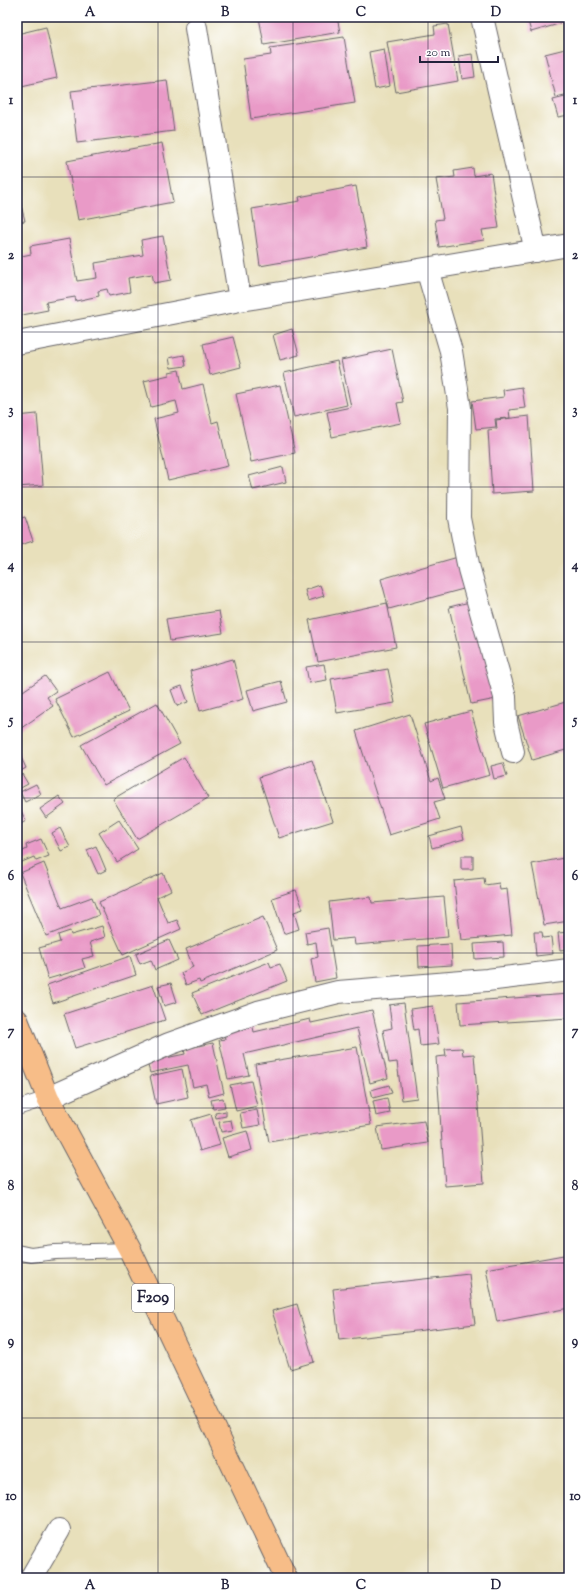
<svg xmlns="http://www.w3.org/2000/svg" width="586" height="1595" font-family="'Sorts Mill Goudy',serif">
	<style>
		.building { fill: #e99ac7 }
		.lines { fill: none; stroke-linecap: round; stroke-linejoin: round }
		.service-casing { stroke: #676468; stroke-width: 16 }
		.minor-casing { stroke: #676468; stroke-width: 24 }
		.primary-casing { stroke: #676468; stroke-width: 24 }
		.service { stroke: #fff; stroke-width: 14 }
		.minor { stroke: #fff; stroke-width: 22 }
		.primary { stroke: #f7bd88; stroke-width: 22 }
		.grid { fill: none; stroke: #22223b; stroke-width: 1; stroke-opacity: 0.55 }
		.labels { text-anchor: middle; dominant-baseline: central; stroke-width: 3.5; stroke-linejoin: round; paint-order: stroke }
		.shield { fill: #fff; stroke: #646476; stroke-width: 1 }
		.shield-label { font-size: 16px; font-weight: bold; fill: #22223b }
		.neatline { fill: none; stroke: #22223b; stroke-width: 1.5 }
		.grid-label { font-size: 13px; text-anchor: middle; font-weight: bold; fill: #22223b }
	</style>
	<rect width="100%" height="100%" fill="#fff"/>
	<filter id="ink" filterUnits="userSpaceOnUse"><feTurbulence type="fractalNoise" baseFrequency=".025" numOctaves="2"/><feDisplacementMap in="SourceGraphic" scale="8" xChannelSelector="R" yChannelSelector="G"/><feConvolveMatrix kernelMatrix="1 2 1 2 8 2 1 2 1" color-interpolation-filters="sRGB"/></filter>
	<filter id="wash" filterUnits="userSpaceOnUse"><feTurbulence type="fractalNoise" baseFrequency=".012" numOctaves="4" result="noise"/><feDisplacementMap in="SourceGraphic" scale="16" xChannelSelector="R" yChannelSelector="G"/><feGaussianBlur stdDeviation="0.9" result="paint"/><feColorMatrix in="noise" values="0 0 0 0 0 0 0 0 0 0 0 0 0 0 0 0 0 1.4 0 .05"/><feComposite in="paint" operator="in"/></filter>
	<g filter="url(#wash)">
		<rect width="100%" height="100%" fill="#e8e0bb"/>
		<g id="blocks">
			<path class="building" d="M259,17H337L340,32L264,45Z
				M527,17H569V21L531,32Z
				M448,24L458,81L396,92L387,42L435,34L434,26Z
				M46,27L57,78L17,87V34Z
				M344,37L355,103L251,119L243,59L271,55L270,48Z
				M569,48V94L556,97L545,54Z
				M384,49L390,86L375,89L369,52Z
				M472,54L475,77L462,79L459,56Z
				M167,80L174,131L77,143L71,91Z
				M569,96V115L558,117L553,100Z
				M162,143L173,202L78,220L67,161Z
				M473,168L474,176L491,173L499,228L482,230L484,240L439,247L435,220L443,219L436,179L455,177L454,171Z
				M356,186L367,247L260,266L252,209L300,201L299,197Z
				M17,189L25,221L17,222Z
				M163,236L171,280L154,283L152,274L128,278L130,292L109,296L107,289L98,291L99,296L76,301L75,297L46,302L48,310L17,316V257L31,254L30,246L69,239L77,281L97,278L95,263L143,255L141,240Z
				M292,329L299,355L280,360L273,335Z
				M233,337L241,367L210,375L203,344Z
				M392,349L403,402L397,403L401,423L332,437L327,412L351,407L341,360Z
				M184,355L186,366L171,368L169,358Z
				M337,361L347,405L294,417L284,373Z
				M179,370L183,389L203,384L212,423L218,421L228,466L168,480L154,419L179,413L176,401L151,407L144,381L169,375V372Z
				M280,385L295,453L251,462L236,394Z
				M522,387L525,408L509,410L510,418L495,419L496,427L476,429L472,401L504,397L503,390Z
				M37,414L43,485L17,487V416Z
				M529,416L534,491L492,494L488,430L497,429L496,420Z
				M283,467L286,482L253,490L249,476Z
				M25,517L33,541L17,546V519Z
				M458,557L467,588L389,609L381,579Z
				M320,585L324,596L308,601L305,590Z
				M474,601L496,699L471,704L449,607Z
				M387,603L396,647L318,662L309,620Z
				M219,611L223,633L170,641L166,619Z
				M233,659L243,699L200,711L190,671Z
				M324,664L327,680L309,683L306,667Z
				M388,669L395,703L337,713L331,679Z
				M110,672L129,711L74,737L55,699Z
				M45,676L56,691L47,697L53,706L17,731V695Z
				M281,681L287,702L253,711L247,690Z
				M182,686L188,702L177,706L171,690Z
				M569,701V749L532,760L518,716Z
				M157,703L180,744L104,785L81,745Z
				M471,711L490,775L443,788L424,724Z
				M410,714L431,781L438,778L445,799L434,802L440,819L389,835L356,731Z
				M19,753L26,768L17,773V754Z
				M184,757L208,798L137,839L113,799Z
				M312,760L333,821L279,838L259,777Z
				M503,763L507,776L494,779L491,766Z
				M22,774L28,784L17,790V777Z
				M36,784L41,794L25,802L20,792Z
				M59,796L65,804L46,818L40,809Z
				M17,803L26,821L17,826Z
				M119,820L138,849L117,862L99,833Z
				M461,827L464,839L432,848L429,836Z
				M60,828L70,847L61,851L52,833Z
				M41,839L49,856L36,861L34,857L17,864V854L27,849L26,845Z
				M96,846L106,870L98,874L87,850Z
				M461,856H473V869H461Z
				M569,857V921L544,925L532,864Z
				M44,863L62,908L92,897L99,915L46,936L20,873Z
				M163,873L171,890L157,897L168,923L177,920L181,929L123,955L99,902Z
				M484,878L485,885L499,883L500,890L507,889L512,935L461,940L454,881Z
				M296,890L303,909L294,912L299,929L284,934L272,898Z
				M371,897L372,903L444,897L448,937L355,945L354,938L333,940L329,902Z
				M263,917L277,950L200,983L199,980L186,985L181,973L193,967L186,949Z
				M102,926L105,937L90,942L94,956L82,959L85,968L48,979L39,948L60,942L58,935L70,931L71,935Z
				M328,928L336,978L315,982L311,959L318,957L316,942L307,944L305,932Z
				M534,932H542L543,938L551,937L553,954L536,956Z
				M569,932V949L560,950L558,933Z
				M169,940L178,960L155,970L151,960L140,964L136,954Z
				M503,942L504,957L475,959L474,944Z
				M451,944L452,965L419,967L418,946Z
				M130,956L136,975L53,1003L47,985Z
				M269,962L271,967L280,964L287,981L202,1015L192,993Z
				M171,983L177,1002L164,1006L158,986Z
				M153,985L165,1020L75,1048L64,1014Z
				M569,994V1018L460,1025L458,1002Z
				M404,1003L417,1098L402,1100L397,1062L389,1063L383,1030L392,1028L389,1005Z
				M433,1006L439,1044L420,1046L418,1029L414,1030L411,1009Z
				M372,1010L388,1078L370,1083L357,1028L244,1054L249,1075L228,1079L219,1040L225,1039L224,1034L252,1022L254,1032L310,1019L311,1023Z
				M213,1043L224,1093L209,1097L206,1084L193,1087L188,1065L150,1073L147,1062L185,1054L184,1049Z
				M357,1047L371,1125L269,1142L255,1064Z
				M462,1048L463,1055L474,1054L484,1183L445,1186L436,1057L446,1056L445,1049Z
				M182,1069L188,1097L156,1104L150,1076Z
				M251,1081L257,1106L236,1111L230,1085Z
				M389,1085L392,1093L373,1098L371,1090Z
				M223,1098L225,1107L213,1109L211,1100Z
				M387,1098L390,1113L376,1116L373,1101Z
				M257,1110L260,1125L243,1128L240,1113Z
				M226,1111V1116L216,1118L215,1113Z
				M211,1114L220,1145L200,1151L191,1120Z
				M231,1120L233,1130L221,1132L219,1122Z
				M424,1121L428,1143L381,1150L377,1127Z
				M247,1131L252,1150L228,1157L222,1138Z
				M569,1254V1308L497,1322L486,1269Z
				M469,1274L475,1324L339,1340L333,1289Z
				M297,1304L314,1362L290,1369L272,1311Z"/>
		</g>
	</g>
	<g filter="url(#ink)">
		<use href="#blocks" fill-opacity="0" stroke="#676468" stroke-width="1"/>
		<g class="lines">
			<defs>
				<path id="service" d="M17,1108L48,1098
					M17,1252L31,1255L55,1252L130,1250"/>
				<path id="minor" d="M482,17L536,251
					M196,28L240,300
					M427,269L451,351L460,408L459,518L469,569L505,697L506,722L513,752
					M17,343L240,300L569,245
					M48,1098L169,1044L258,1012L338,992L487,980L569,970
					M31,1578L59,1530"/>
				<path id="primary" d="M17,1020L48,1098L130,1250L286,1578"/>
			</defs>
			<use href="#service" class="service-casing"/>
			<use href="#minor" class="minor-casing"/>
			<use href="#primary" class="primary-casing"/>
			<use href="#service" class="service"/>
			<use href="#minor" class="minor"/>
			<use href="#primary" class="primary"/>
		</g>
	</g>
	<path class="grid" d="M158,17V1578M293,17V1578M428,17V1578M17,177H569M17,332H569M17,487H569M17,642H569M17,798H569M17,953H569M17,1108H569M17,1263H569M17,1418H569"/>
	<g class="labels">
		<rect class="shield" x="132" y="1284" width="42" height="28" rx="3"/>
		<g class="shield-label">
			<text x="153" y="1298">F209</text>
		</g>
	</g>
	<rect width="586" height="1595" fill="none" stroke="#fff" stroke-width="44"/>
	<path d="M420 56v6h78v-6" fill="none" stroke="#22223b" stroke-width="2"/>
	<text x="426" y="56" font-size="12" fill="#22223b" stroke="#ffffff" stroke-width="3" paint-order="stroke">20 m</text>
	<rect x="22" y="22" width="542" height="1551" class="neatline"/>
	<g class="grid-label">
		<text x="90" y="16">A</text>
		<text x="225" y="16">B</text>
		<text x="361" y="16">C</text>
		<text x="496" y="16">D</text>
		<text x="11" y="104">1</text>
		<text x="575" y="104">1</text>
		<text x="11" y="259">2</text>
		<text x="575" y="259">2</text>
		<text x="11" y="414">3</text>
		<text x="575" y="414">3</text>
		<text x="11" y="569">4</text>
		<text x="575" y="569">4</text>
		<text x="11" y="724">5</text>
		<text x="575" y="724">5</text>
		<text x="11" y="880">6</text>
		<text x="575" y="880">6</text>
		<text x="11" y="1035">7</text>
		<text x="575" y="1035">7</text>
		<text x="11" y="1190">8</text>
		<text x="575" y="1190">8</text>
		<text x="11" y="1345">9</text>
		<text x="575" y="1345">9</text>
		<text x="11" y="1500">10</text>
		<text x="575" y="1500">10</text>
		<text x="90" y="1589">A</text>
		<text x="225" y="1589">B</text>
		<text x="361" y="1589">C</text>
		<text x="496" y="1589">D</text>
	</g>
</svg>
